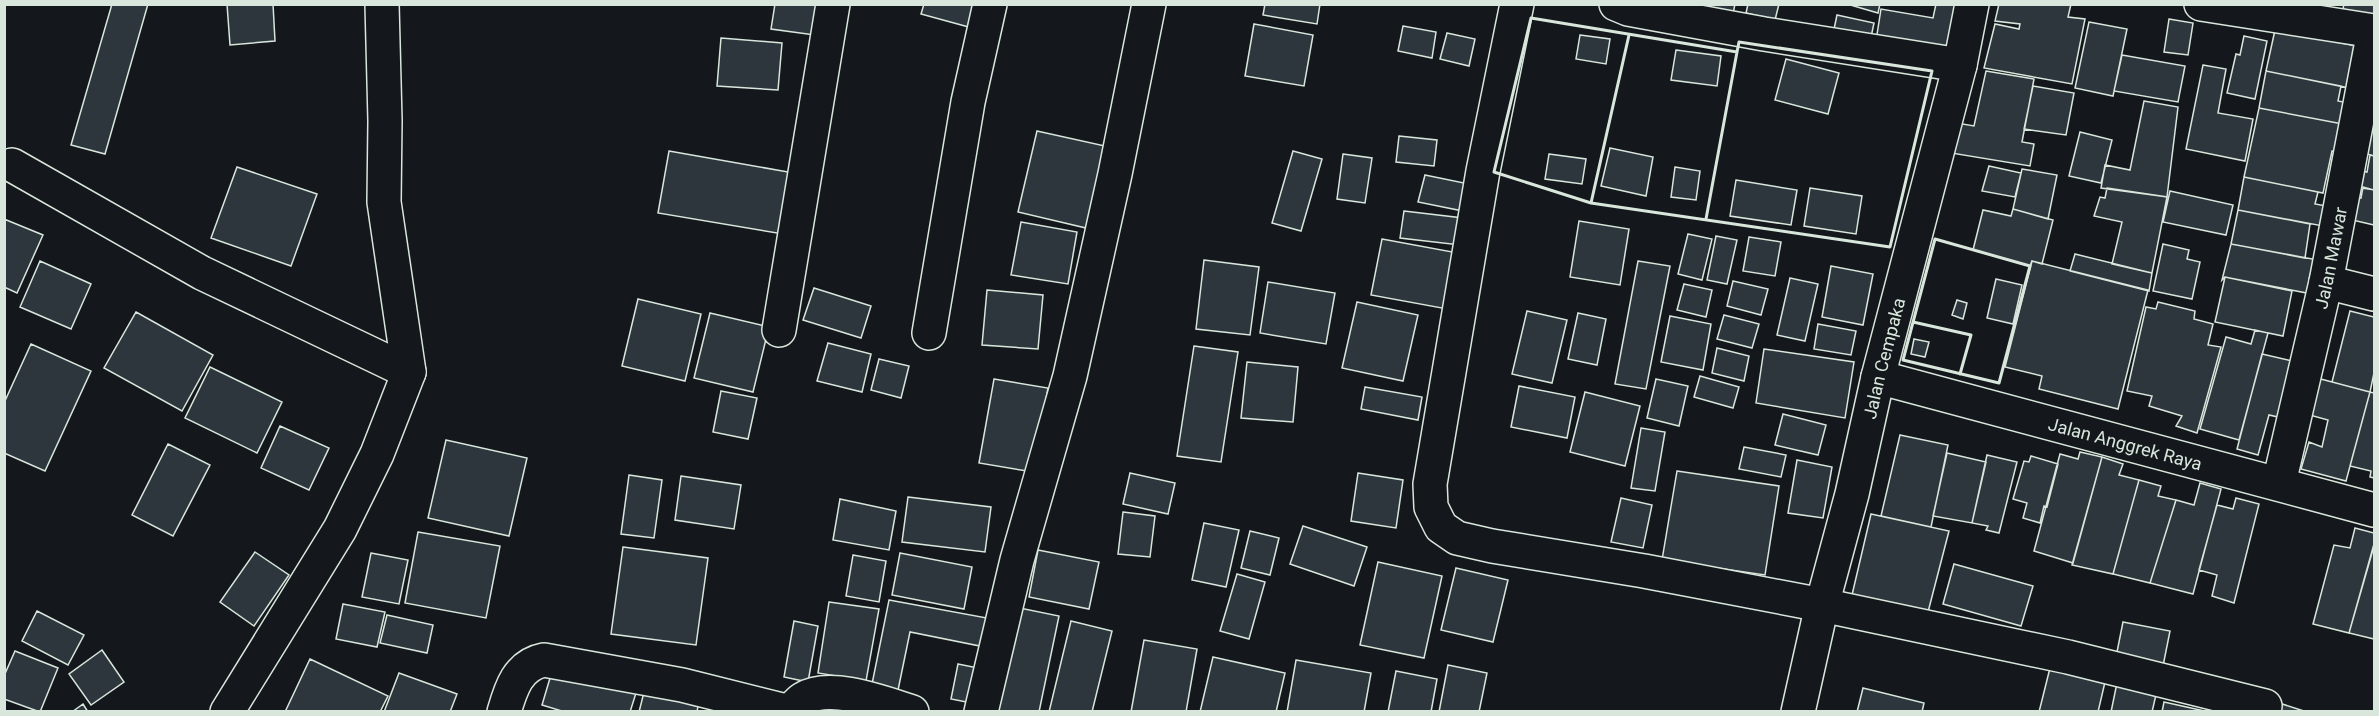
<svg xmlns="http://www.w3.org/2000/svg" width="2379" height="716" font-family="Roboto,sans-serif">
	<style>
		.building { fill: #2c363c; stroke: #d8e6dc; stroke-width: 1.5 }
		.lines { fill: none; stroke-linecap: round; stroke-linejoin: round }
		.minor-casing { stroke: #d8e6dc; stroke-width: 36 }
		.tertiary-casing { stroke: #d8e6dc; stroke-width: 36 }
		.minor { stroke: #14181c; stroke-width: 33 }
		.tertiary { stroke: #14181c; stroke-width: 33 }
		.wall { stroke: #d8e6dc; stroke-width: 3 }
		.labels { text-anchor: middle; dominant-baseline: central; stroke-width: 4.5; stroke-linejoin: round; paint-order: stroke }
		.street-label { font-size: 18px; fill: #d8e6dc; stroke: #14181c }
	</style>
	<rect width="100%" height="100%" fill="#14181c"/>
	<path class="building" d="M112,4H148L105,154L71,145Z
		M227,4H273L275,41L230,45Z
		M775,4H827L822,36L771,29Z
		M924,4H983L976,29L921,14Z
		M1265,4H1320L1317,24L1263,15Z
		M1687,4H1735L1733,14Z
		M1748,4H1779L1775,20L1746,13Z
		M1847,4H1880L1878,13Z
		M1936,4H1967L1958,55L1876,41L1881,9L1933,18Z
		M1999,4H2071L2068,17L2085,19L2072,84L1984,68L1995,24L2019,29L2020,24L1995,21Z
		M2344,4H2374V16L2343,9Z
		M1837,15L1874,23L1870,42L1833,34Z
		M2169,19L2193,23L2188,55L2164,52Z
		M2089,22L2127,29L2113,96L2075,88Z
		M1254,24L1313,35L1304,86L1245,76Z
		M1403,26L1436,32L1432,58L1398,51Z
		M2275,30L2362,47L2354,89L2266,71Z
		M1447,33L1475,39L1469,66L1440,59Z
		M1580,35L1610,39L1606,64L1576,59Z
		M2244,36L2267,41L2255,99L2227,93L2236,54L2240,55Z
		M721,38L782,43L778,90L717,86Z
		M1676,50L1721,56L1717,86L1671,80Z
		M2122,55L2185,66L2178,102L2114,91Z
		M1786,59L1839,73L1828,114L1775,100Z
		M2203,65L2226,69L2218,113L2253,119L2245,161L2186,149Z
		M1986,71L2034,79L2022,142L2034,144L2030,166L1951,153L1957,123L1974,126Z
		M2266,71L2341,86L2338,101L2353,104L2348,125L2259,108Z
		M2033,86L2074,93L2066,135L2024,129Z
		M2144,101L2178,107L2167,197L2101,188L2105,165L2130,170Z
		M2259,108L2348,125L2342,152L2332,151L2323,193L2244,177Z
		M2368,116L2374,117V156L2361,152Z
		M1037,131L1105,146L1086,228L1018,212Z
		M2080,132L2112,140L2101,183L2069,176Z
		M1399,136L1437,140L1434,166L1396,162Z
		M1610,148L1653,157L1646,196L1601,186Z
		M669,151L794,173L783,234L658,213Z
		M1293,151L1322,159L1301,231L1272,223Z
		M1343,154L1372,158L1365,203L1337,199Z
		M1549,154L1586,159L1582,184L1545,179Z
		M2370,155L2374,156V190L2354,187L2358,170L2367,172Z
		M1989,166L2021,173L2015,197L1982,191Z
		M237,167L317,194L291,266L211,238Z
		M1675,167L1700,171L1696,200L1671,197Z
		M2022,169L2057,175L2048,219L2013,209Z
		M1425,175L1469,184L1463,211L1418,202Z
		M2244,177L2318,192L2315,204L2332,207L2328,227L2238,210Z
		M1736,180L1797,190L1791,225L1730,216Z
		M2363,187L2374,190V225L2348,219L2353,196L2361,198Z
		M1810,188L1862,196L1856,234L1804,226Z
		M2107,188L2167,197L2152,273L2112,264L2122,222L2094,216L2100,197L2105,198Z
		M2170,191L2233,205L2226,235L2163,222Z
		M2013,209L2053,220L2042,264L2032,261L2030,266L1973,250L1983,210L2011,216Z
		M2238,210L2310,224L2305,258L2231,244Z
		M1404,211L1463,218L1460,245L1400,238Z
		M4,219L43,235L17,293L4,287Z
		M1579,221L1629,229L1620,285L1570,277Z
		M1021,222L1077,232L1068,284L1011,275Z
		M1688,234L1712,239L1702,280L1678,274Z
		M1716,236L1737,240L1727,284L1707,280Z
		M1749,237L1781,242L1775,276L1743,271Z
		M1382,239L1458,253L1447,309L1371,295Z
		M2163,244L2189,250L2187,259L2200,262L2192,299L2153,291Z
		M2231,244L2318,260L2312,294L2225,277L2222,280Z
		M2075,254L2152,273L2149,291L2070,271Z
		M1204,260L1259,267L1250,335L1196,329Z
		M40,261L91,284L71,329L20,307Z
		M1638,261L1670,266L1646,389L1615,384Z
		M2032,261L2148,290L2118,409L2039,389L2042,376L2005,367Z
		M1831,266L1873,274L1863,325L1822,317Z
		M2225,277L2292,291L2283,336L2215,322Z
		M1790,278L1818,284L1805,341L1777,335Z
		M1996,279L2022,285L2013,324L1987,318Z
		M1733,281L1768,289L1761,315L1727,306Z
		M1268,282L1335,293L1326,344L1260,333Z
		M1684,284L1712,290L1706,317L1677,310Z
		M814,288L871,306L861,338L803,320Z
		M987,290L1043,295L1038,349L982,345Z
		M638,299L701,314L685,381L622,366Z
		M1957,300L1967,303L1963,319L1952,315Z
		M1357,302L1418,315L1403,381L1342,368Z
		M2158,302L2195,311L2194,319L2213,324L2208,345L2221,347L2197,433L2176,426L2182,416L2149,406L2152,396L2127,391L2146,307L2156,309Z
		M1527,311L1567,320L1552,383L1512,374Z
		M2350,311L2374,317V373L2370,392L2332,382Z
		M136,312L213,355L182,411L104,368Z
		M710,313L769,327L753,392L694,378Z
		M1578,313L1606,319L1597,365L1568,359Z
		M1724,315L1759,324L1752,348L1717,339Z
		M1670,316L1711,324L1703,370L1661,362Z
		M1818,324L1856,331L1851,355L1814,349Z
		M2255,330L2268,333L2239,440L2200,429L2226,337L2251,344Z
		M1914,339L1929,342L1925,357L1911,354Z
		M828,343L871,354L862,392L817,381Z
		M31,344L91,371L45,471L4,453V403Z
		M1194,346L1238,352L1221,462L1177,456Z
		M1717,348L1749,356L1744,381L1712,373Z
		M1764,349L1854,362L1845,418L1756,403Z
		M2262,354L2292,361L2278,417L2269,415L2258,455L2237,449Z
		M879,359L909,366L901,398L871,390Z
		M1247,362L1298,367L1293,422L1241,418Z
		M210,367L282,402L257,453L185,418Z
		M1700,376L1739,387L1733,408L1694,397Z
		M2317,378L2370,392L2346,481L2301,469L2309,442L2322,447L2328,420L2306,414Z
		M994,379L1048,388L1033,472L979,463Z
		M1656,379L1688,386L1679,426L1647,418Z
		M1519,386L1575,397L1567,438L1511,427Z
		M1365,387L1422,397L1418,420L1361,409Z
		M721,391L757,398L748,439L713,432Z
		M1585,392L1640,406L1625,466L1570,452Z
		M2370,392L2374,393V478L2370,477L2371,471L2350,466Z
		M1783,414L1826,425L1818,455L1775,445Z
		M280,426L329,448L309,490L261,468Z
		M1641,428L1665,432L1655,491L1631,488Z
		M1900,435L1948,445L1931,527L1881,516Z
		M446,440L527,458L509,536L428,518Z
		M168,444L210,465L173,536L132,515Z
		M1744,447L1786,455L1781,477L1739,469Z
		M2080,452L2102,457L2073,563L2034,551L2060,454L2078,459Z
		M1947,453L1986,462L1972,523L1933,516Z
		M1987,455L2017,462L1999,533L1986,530L1988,526L1972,523Z
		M2031,456L2058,464L2047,507L2044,506L2040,523L2023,518L2027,503L2013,499L2024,461L2029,462Z
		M2102,457L2123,464L2119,475L2139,480L2113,574L2072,565Z
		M1797,460L1832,467L1823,518L1788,513Z
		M1677,471L1779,486L1765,575L1662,560Z
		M1130,473L1175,483L1168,514L1123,504Z
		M1358,473L1403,480L1396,528L1351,521Z
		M629,475L662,480L654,538L621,534Z
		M681,476L741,485L734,529L675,520Z
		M2139,480L2161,486L2158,496L2176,500L2150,583L2113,574Z
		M2200,483L2221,489L2193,594L2150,583L2176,500L2194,505Z
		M908,497L991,507L985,552L902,542Z
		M1621,498L1652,505L1643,548L1611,542Z
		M2236,498L2259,504L2234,603L2212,596L2217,575L2199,570L2217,505L2233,509Z
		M840,499L896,511L889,550L833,540Z
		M1123,512L1155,516L1150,557L1118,554Z
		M1871,514L1949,531L1928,612L1852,595Z
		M1204,523L1239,530L1226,587L1192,580Z
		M1303,526L1367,547L1354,586L1290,564Z
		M2355,528L2374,533V544L2349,633L2313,624L2334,545L2350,548Z
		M1250,531L1279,538L1270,575L1241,568Z
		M418,532L500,546L486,618L405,603Z
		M2374,546V639L2349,633Z
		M623,547L708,558L696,645L611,634Z
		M1038,550L1099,562L1089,609L1029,597Z
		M255,552L289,575L254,626L220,602Z
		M371,553L408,560L399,604L362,597Z
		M900,553L972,567L964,609L892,595Z
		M853,555L886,561L879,602L846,596Z
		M1378,562L1442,576L1424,658L1360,645Z
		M1954,564L2033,586L2021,626L1943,604Z
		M1456,568L1508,580L1493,642L1441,630Z
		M1237,574L1265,582L1249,639L1220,631Z
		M889,600L987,618L980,646L910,632L897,695L871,689Z
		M829,602L879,609L866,681L818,673Z
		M343,604L385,612L377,647L336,639Z
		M1015,607L1059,616L1039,712H993Z
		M37,611L84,635L68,665L22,641Z
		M387,615L433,625L427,653L380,643Z
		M794,621L818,626L808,682L784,677Z
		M1071,621L1112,631L1092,712H1049Z
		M2123,622L2170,631L2163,666L2116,657Z
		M1144,640L1197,649L1186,712H1131Z
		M102,650L124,682L91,705L69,674Z
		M15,651L58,668L40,712L4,699V676Z
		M1213,657L1285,673L1276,712H1200Z
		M310,659L388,696L380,712H285Z
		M1296,660L1371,673L1364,712H1287Z
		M958,664L988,670L982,705L951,699Z
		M1448,665L1487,673L1479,712H1439Z
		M553,668L636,693L630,712H565L542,705Z
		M2050,668L2105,682L2098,712H2039Z
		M1396,671L1437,679L1431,712H1388Z
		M399,673L457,694L450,712H384Z
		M2118,678L2158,686L2152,712H2111Z
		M1863,688L1924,703L1922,712H1857Z
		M644,692L698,706L697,712H639Z
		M2273,701L2307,712H2269Z
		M2164,702L2209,712H2162Z
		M83,704L88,712H72Z"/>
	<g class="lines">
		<defs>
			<g id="minor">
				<path d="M1517,4L1483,171L1430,484L1431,507L1441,527L1457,538L1492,546L1644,571L1822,605L2068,657L2265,706"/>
				<path d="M1616,4L1628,9L1764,34L1960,65"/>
				<path d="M2201,4L2374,31"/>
				<path d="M12,165L202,273L409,372"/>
				<path d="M2326,282L2374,294"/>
				<path d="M779,330L833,4"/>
				<path d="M929,333L968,102L990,4"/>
				<path id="s1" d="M1878,377L2374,510"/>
				<path id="s2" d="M2279,483L2326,282L2374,31"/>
				<path d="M227,712L340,529L377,454L409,372L384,202L385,121L382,4"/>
				<path d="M504,712C511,688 518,665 544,660L682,685L790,712C794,708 798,702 803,699C830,682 884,703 912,712"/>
				<path d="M981,712L1017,560L1070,376L1115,174L1149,4"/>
			</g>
			<g id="tertiary">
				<path id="s3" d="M1798,712L1822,605L1852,494L1878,377L1960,65L1972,4"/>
			</g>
		</defs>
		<use href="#minor" class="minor-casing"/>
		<use href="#tertiary" class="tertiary-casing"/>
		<use href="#minor" class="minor"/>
		<use href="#tertiary" class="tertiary"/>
		<path class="wall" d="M1531,18L1737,52L1739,42L1932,71L1890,247L1591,203L1494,172Z
			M1591,203L1629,35
			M1706,219L1737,52
			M1935,239L2030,266L1999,383L1903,360Z
			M1913,322L1971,335L1960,374"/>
	</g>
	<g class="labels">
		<g class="street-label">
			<text stroke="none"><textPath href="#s2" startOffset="231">Jalan Mawar</textPath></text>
			<text stroke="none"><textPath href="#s3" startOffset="364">Jalan Cempaka</textPath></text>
			<text stroke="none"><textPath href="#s1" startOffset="256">Jalan Anggrek Raya</textPath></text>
		</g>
	</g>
	<rect width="2379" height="716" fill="none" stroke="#d8e6dc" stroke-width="12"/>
</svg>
